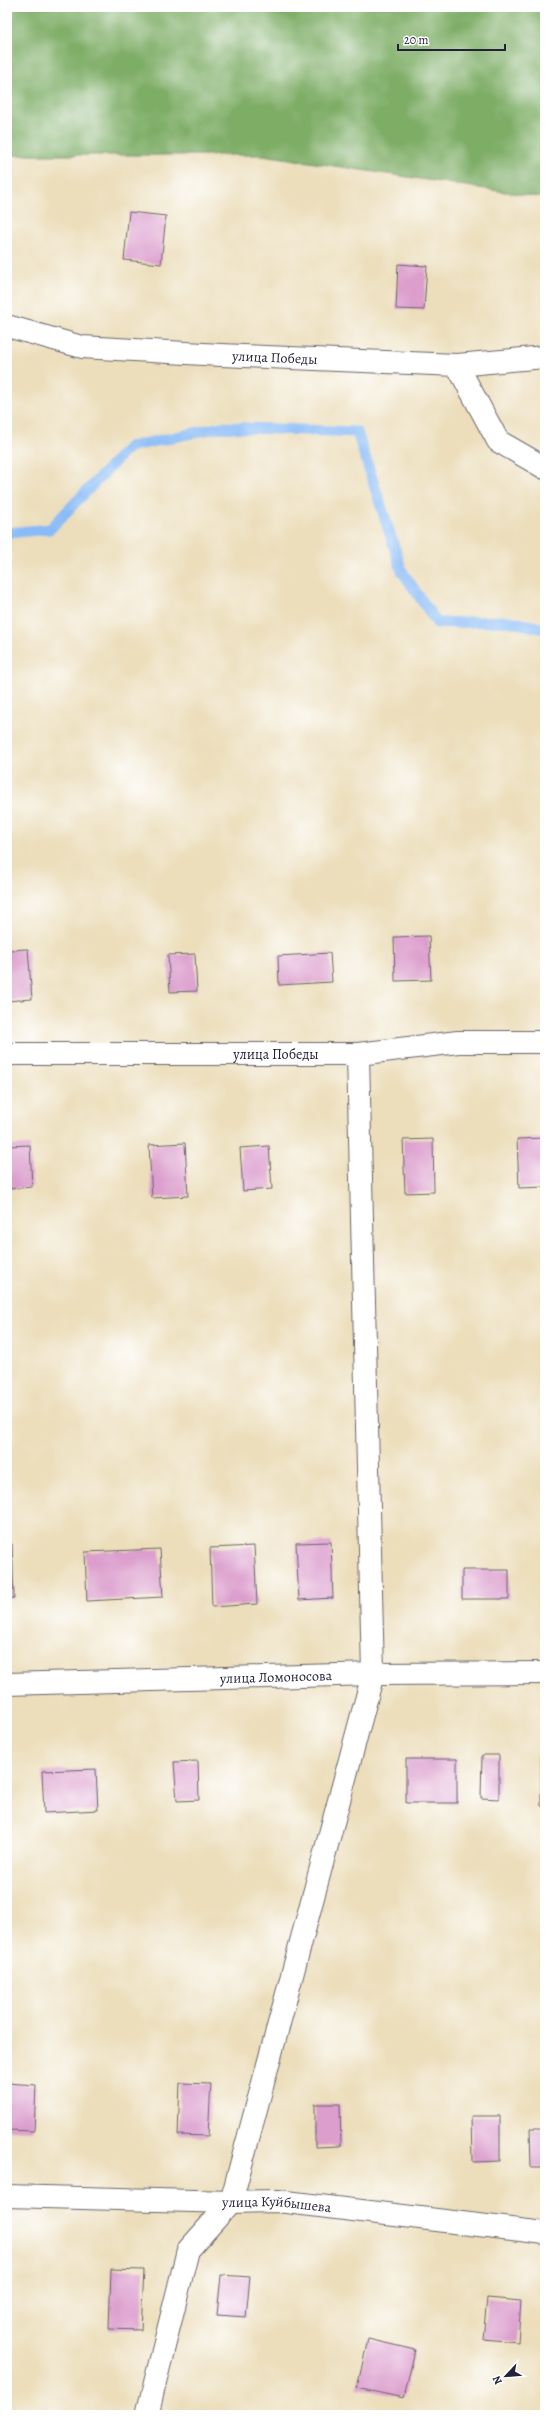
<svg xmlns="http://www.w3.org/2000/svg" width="552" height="2422" font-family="Alegreya,serif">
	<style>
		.forest { fill: #7ead66; stroke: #506850 }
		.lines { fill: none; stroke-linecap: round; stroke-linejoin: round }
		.stream { stroke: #89bbf6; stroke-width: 11 }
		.building { fill: #dc9ecd }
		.minor-casing { stroke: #696468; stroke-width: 24 }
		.minor { stroke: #fff; stroke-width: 22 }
		.labels { text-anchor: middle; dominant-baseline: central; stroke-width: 3; stroke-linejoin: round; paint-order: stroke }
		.street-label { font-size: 14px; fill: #22223b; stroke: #fff }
	</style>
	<rect width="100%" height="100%" fill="#fff"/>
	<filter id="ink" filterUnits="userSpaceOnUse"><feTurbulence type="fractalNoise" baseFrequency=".025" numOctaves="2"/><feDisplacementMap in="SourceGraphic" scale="8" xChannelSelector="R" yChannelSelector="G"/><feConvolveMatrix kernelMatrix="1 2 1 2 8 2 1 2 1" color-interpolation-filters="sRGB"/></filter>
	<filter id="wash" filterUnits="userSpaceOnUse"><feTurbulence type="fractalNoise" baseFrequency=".012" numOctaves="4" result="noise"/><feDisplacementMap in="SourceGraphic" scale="16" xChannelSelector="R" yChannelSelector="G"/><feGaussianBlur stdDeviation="0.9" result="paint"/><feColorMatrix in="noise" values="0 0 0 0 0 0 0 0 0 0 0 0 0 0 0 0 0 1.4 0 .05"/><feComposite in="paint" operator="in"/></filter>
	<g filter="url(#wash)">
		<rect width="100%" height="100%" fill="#ecdebb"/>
		<path class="forest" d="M7,7H545V198L263,155H7Z"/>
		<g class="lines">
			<path class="stream" d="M7,533L50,529L129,447L221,427L357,432L402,571L437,623L508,621L545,629"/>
		</g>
		<g id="blocks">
			<path class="building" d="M129,212L166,216L161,264L124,260Z
				M398,264L427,266L424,310L396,309Z
				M429,936L431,980L395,981L394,937Z
				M28,949L32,999L7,1001V950Z
				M330,953L332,982L279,985L278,956Z
				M195,954L197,991L170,992L168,955Z
				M545,1138V1187L519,1188L517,1139Z
				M433,1139L434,1192L405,1193L403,1140Z
				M185,1143L188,1196L152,1198L149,1145Z
				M30,1145L32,1187L7,1189V1146Z
				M269,1146L272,1189L243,1191L240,1148Z
				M331,1542L333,1598L299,1600L296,1543Z
				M7,1544H12L14,1598L7,1599Z
				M254,1546L257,1604L212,1607L210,1548Z
				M160,1549L163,1597L87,1601L85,1552Z
				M462,1570H509V1599H462Z
				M482,1755H499V1799L481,1798Z
				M541,1755H545V1806H541Z
				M406,1759H457V1803H406Z
				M198,1761L199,1800L177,1801L174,1762Z
				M96,1769L98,1810L44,1813L42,1771Z
				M7,2083L36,2085L34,2131L7,2130Z
				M180,2083L211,2084L208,2136L178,2135Z
				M315,2104H340L341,2146L315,2147Z
				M471,2116H500V2161L472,2162Z
				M530,2129H545V2168H531Z
				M111,2269L144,2270L141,2330L109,2329Z
				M221,2275L250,2277L246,2317L217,2315Z
				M487,2298L521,2301L518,2342L483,2339Z
				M368,2339L415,2350L404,2398L357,2388Z"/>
		</g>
	</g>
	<g filter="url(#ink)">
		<use href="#blocks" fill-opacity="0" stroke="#696468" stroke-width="1"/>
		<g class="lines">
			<defs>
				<g id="minor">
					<path id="s1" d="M7,326L82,347L221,355L457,365L545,357"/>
					<path d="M457,365L498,441L545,468"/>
					<path id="s2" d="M7,1054H358L458,1042H545"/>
					<path id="s3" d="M7,1684L373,1674L545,1673"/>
					<path id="s4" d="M7,2196L231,2202L278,2201L545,2233"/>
					<path d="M147,2415L188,2250L231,2202L373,1674L358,1054"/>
				</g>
			</defs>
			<use href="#minor" class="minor-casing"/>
			<use href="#minor" class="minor"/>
		</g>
	</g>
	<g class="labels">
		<g class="street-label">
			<text stroke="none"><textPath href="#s1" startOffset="271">улица Победы</textPath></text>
			<text stroke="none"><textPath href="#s2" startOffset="269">улица Победы</textPath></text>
			<text stroke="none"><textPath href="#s3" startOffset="269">улица Ломоносова</textPath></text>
			<text stroke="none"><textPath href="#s4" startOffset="270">улица Куйбышева</textPath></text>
		</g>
	</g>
	<rect width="552" height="2422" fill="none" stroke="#fff" stroke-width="24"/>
	<g transform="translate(506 2376) rotate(244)" stroke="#ffffff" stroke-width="3" paint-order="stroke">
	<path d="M0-3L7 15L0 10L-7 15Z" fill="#22223b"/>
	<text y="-6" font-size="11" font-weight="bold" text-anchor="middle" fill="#22223b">N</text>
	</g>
	<path d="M398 44v6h107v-6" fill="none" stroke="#22223b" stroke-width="2"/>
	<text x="404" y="44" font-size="12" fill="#22223b" stroke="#ffffff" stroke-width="3" paint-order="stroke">20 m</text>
</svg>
